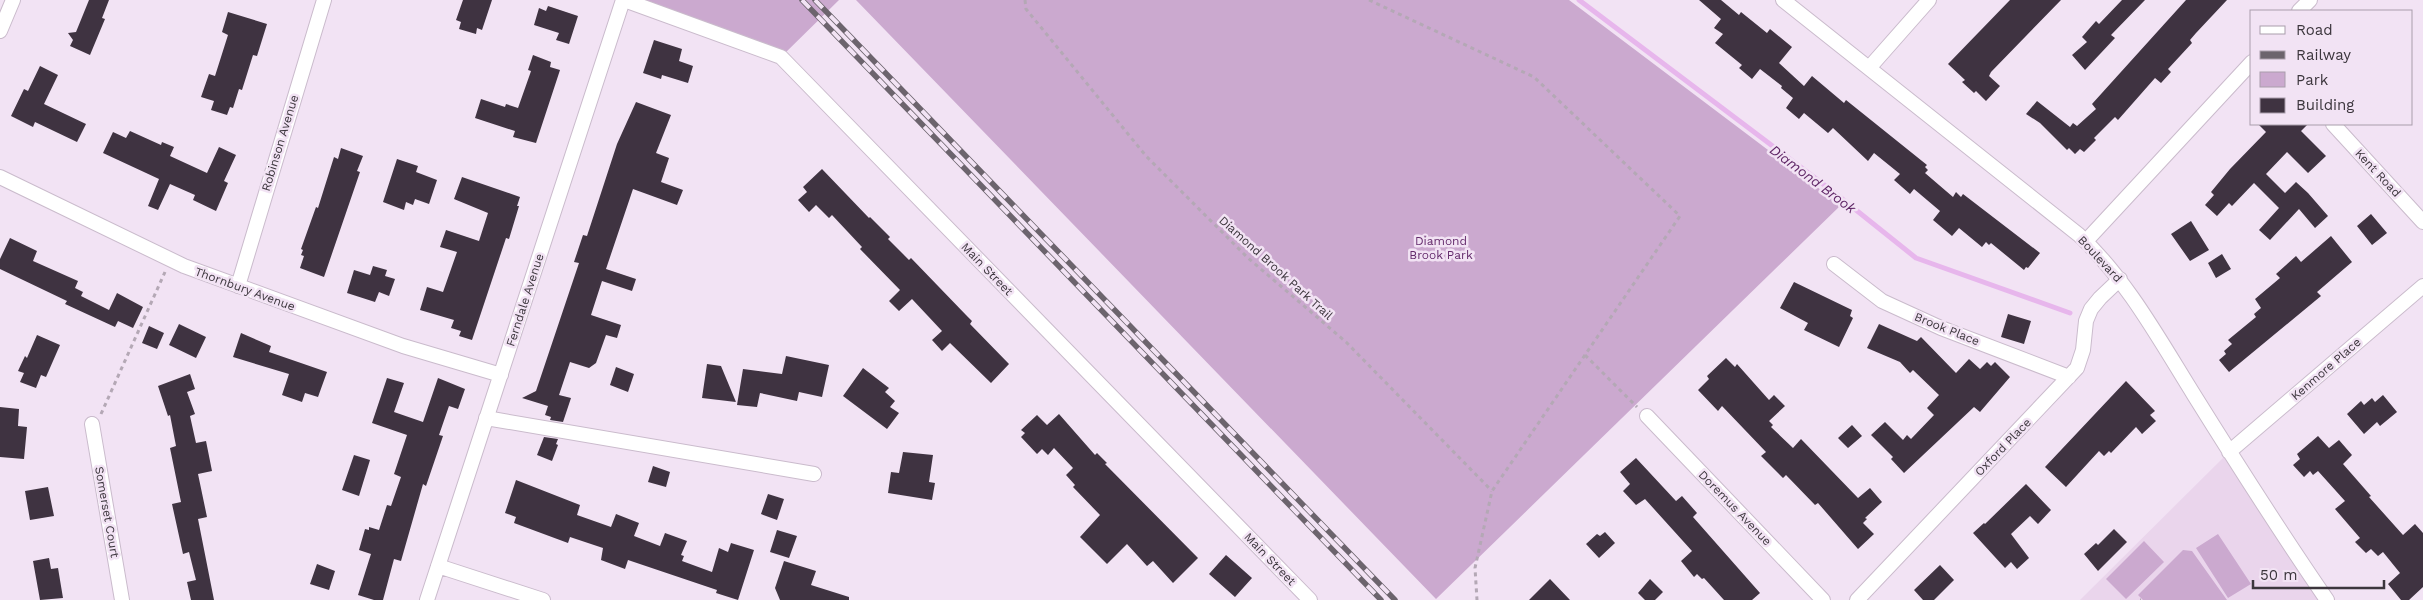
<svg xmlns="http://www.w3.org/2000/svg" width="2423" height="600" font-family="'Work Sans',sans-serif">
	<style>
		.built { fill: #ead5ec }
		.green { fill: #cba9cf }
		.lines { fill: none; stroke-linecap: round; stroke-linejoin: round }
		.stream { stroke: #e7b6ec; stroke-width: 5 }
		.building { fill: #3f3341 }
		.street-casing { stroke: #cabbcc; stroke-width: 16 }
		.path { stroke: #b4a8b5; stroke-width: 3; stroke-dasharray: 4 4; stroke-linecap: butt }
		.street { stroke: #fff; stroke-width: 14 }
		.rail-casing { stroke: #6c646d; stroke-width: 5.5 }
		.rail { stroke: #f2e3f4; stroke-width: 4; stroke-dasharray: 11; stroke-linecap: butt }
		.labels { text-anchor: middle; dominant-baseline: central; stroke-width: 5; stroke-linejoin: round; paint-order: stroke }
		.street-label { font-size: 12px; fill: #3c363d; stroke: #f2e3f4 }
		.park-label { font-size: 12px; fill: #642b6c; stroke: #f2e3f4 }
		.water-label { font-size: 14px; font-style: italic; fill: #602767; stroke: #f2e3f4 }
	</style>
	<rect width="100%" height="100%" fill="#f2e3f4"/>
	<path class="built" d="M2229,452L2325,600H2080Z"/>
	<path class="green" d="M624,0H839L781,57Z
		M856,0H1569L1841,205L1436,599Z
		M2218,534L2251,584L2228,598L2196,548Z
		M2144,541L2164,562L2126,599L2106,579Z
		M2183,550L2192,551L2227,600H2143L2138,595Z"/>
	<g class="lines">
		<path class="stream" d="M1579,0L1831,190L1916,258L2070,313"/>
	</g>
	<path class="building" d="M89,0H109L102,18L105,19L90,55L70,46L73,40L68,33L76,32Z
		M463,0H492L482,30L477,28L476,34L459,29L461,22L456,20Z
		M1699,0H1721L1739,15L1741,12L1767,33L1770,29L1792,47L1779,63L1804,86L1812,76L1844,103L1846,100L1927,165L1925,167L1928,170L1925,173L1953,197L1956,192L1961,197L1963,194L2040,253L2028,268L2026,267L2024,270L1991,243L1989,245L1986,242L1982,247L1959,228L1952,236L1933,220L1940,211L1914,189L1910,194L1894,180L1900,174L1874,153L1868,161L1833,128L1828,133L1804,113L1799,119L1786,108L1793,98L1781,88L1782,86L1760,69L1752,79L1739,68L1742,65L1715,43L1723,34L1714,28L1721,19Z
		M2010,0H2061L1991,72L1989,76L2000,86L1986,101L1976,91L1974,93L1962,82L1965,80L1948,64Z
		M2122,0H2145L2111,35L2115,38L2085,70L2072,55L2087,42L2082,37L2096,21L2099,24Z
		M2186,0H2227L2196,33L2190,40L2192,43L2168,69L2171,72L2161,83L2155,78L2118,120L2115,117L2094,138L2096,140L2084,152L2080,149L2075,154L2069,148L2067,150L2040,123L2026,114L2037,101L2070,127L2073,123L2077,126L2096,109L2092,104Z
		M548,6L578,16L569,44L556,40L559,33L534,25L539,8L546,11Z
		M228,12L267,24L257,56L253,55L242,90L239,89L233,108L230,107L227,115L211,110L214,101L201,97L209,74L215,76L228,35L222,32Z
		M654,40L682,49L679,61L693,66L688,83L662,75L661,79L643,73Z
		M533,55L551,62L550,67L560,70L536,143L513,137L515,131L475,118L481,99L505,107L506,104L518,108L530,74L531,71L528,70Z
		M40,66L58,75L44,104L86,124L77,142L35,122L33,127L11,116L24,89L28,91Z
		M636,102L671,115L656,153L669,158L661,182L683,190L677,205L633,189L606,269L636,279L632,291L602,281L591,315L621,325L617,338L606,335L596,363L589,368L570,362L559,395L571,398L563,422L550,420L551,417L545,415L548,406L522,398L536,391L579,263L574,262L583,235L587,236L617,144Z
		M2258,124H2308L2301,131L2326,156L2308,173L2287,152L2266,174L2285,193L2296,182L2308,193L2328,216L2315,228L2299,209L2270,240L2259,230L2279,208L2254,183L2232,206L2229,203L2217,216L2205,205L2214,195L2211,192L2230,169L2266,132Z
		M130,131L161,145L162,142L174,147L170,156L207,173L219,147L236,155L224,181L228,183L216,211L193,200L195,195L170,184L158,210L148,206L159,179L103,153L113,132L126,138Z
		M341,148L363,156L357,171L360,172L324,277L300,268L304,256L301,255L303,250L301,249L316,207L318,208L334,157L338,159Z
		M397,159L418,166L416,172L437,180L429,204L415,199L413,205L406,202L404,210L383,202Z
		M822,169L869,218L870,217L890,237L888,239L909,260L911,258L966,315L972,321L970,324L1009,364L991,383L950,343L942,351L932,340L942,331L912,299L899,311L889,301L900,290L860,249L862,247L832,215L829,218L816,205L809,212L798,200L807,192L803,187Z
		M462,177L520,197L517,206H519L509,239L506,238L472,340L459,336L461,331L451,328L454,320L420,310L427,287L443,292L457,252L440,247L446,230L479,241L488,213L454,199Z
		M2371,214L2387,233L2372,245L2357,226Z
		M2191,221L2209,250L2190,261L2171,234Z
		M2331,236L2352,262L2317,292L2321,296L2229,372L2219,360L2226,354L2224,351L2232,344L2228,340L2256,317L2254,314L2261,308L2255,299L2280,278L2276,274L2296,256L2301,262Z
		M10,238L37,251L33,261L78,281L75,288L83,292L81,296L109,310L117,293L143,307L133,328L118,321L115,327L65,304L67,301L0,269V259Z
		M2222,254L2231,269L2216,278L2208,263Z
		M373,266L387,270L385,276L395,279L389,296L379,292L375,302L347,293L354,270L370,275Z
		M1794,282L1852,310L1850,316L1853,318L1839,347L1804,330L1808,323L1780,308Z
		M2008,314L2031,321L2024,344L2001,337Z
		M179,324L206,337L196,358L169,345Z
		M1879,324L1917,341L1921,337L1956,373L1969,359L1980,369L1987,362L1991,366L1995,362L2010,377L1980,412L1974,407L1904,473L1891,459L1893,457L1871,435L1885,422L1903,440L1907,435L1911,439L1934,415L1927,408L1939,395L1913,370L1910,373L1900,362L1867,348Z
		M149,326L164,333L157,349L142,343Z
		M241,333L271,346L269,352L327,372L318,397L305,393L302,402L282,395L289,374L233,357Z
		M37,335L60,345L46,377L41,375L36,388L20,382L24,373L18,371L25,356L27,358Z
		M786,356L829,365L822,397L799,392L797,401L760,393L757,407L737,405L743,369L782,374Z
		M1726,358L1735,367L1737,364L1769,400L1774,395L1785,406L1769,421L1773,425L1771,427L1793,448L1801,439L1858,498L1870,488L1882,502L1865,518L1867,519L1863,523L1874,534L1858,549L1818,503L1815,505L1786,475L1783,478L1761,456L1766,452L1722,406L1718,411L1698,390L1709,379L1707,376Z
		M707,364L721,366L736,402L702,398Z
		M616,367L634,374L628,392L610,385Z
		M863,368L889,388L885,392L895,401L890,407L899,413L887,429L843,396Z
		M190,374L195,389L187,392L195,414L190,416L196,443L206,441L212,471L198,474L207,517L198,519L214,600H191L187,582L196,580L189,552L183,554L172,504L181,502L170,448L176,446L170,415L168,416L158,386Z
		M387,378L404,383L394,412L423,422L438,378L465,389L458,409L449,406L439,435L443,436L426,486L423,484L401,561L394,559L383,600H374L358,595L371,554L359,550L365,529L369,530V527L379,530L387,505L391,506L401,477L394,474L407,435L372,423Z
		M2126,381L2155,411L2150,415L2156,421L2142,434L2136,427L2111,453L2109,451L2104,456L2099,451L2066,487L2045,467Z
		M2383,395L2397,412L2380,426L2377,422L2364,434L2347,414L2361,401L2364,405L2372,398L2375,402Z
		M0,407L19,409L18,426L27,427L24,459L0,457Z
		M1059,414L1095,455L1097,453L1107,463L1105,464L1198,558L1173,583L1153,561L1147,566L1127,544L1107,564L1080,537L1100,515L1073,487L1075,485L1066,475L1073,468L1054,448L1048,455L1042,449L1037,454L1021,437L1025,433L1021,430L1037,415L1047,425Z
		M1852,425L1862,436L1848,448L1838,438Z
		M2318,436L2329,448L2339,440L2352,455L2343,464L2371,496L2369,497L2403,535L2415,524L2423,533V587L2409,600H2401L2388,584L2400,573L2383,552L2378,556L2371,549L2366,553L2355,542L2360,538L2335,509L2345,501L2318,471L2313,475L2310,471L2304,477L2293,465L2300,459L2297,454Z
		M544,437L558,439L556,444L558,445L552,461L537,455Z
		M903,452L933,455L929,482L935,483L932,500L888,493L891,472L899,473Z
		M354,455L370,460L359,496L342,490Z
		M1636,458L1676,501L1682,496L1697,513L1693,517L1760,593L1752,600H1724L1704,578L1702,579L1697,574L1694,577L1681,561L1692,551L1645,499L1636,505L1623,491L1630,484L1620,472Z
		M653,466L670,472L666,487L648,482Z
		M516,480L580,505L577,515L611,527L616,514L639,523L634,536L660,546L665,533L687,541L681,555L684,556L682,561L712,572L719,548L728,552L731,543L754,550L738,600L716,593L717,590L628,560L625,569L601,560L603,548L570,537L568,543L514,523L516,517L505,513Z
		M2026,484L2051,510L2038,524L2030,516L2011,534L2029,558L2017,569L2011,562L2005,568L1973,533L1984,523L1985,524Z
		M48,487L54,516L30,520L25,491Z
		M768,494L784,499L777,520L761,514Z
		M2114,529L2127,542L2098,571L2084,554L2096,543L2098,545Z
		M777,530L797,536L789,558L770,552Z
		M1605,532L1615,543L1599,558L1586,544L1597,534L1600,536Z
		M1226,555L1252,578L1235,597L1209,574Z
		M49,558L51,569L58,568L63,598L40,600L33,561Z
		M784,561L816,571L811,585L849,597V600H780L775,588Z
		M317,564L335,571L329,590L310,584Z
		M1940,565L1954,580L1934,600H1923L1914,590Z
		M1550,579L1570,600H1529Z
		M1650,579L1663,592L1655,600H1645L1638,593Z"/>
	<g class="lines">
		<defs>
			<path id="street" d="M624,0L781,57L1310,600
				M1783,0L2079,235C2127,280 2159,339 2194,395C2237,464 2281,533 2327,600
				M2299,11L2310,0
				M0,31L13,0
				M1869,68L1929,0
				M2333,124L2423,222
				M0,177L184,266L403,346L501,375
				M2086,241L2252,62
				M1834,264L1882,301L1941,328L2069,377
				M238,286L324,0
				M1647,416L1823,600
				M486,418L814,474
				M92,424L122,600
				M2229,452L2423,286
				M438,566L543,600
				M427,600L623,0
				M1857,600L2077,368L2083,350L2086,321L2091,309L2100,298L2120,279"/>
		</defs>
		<use href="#street" class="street-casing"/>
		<path class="path" d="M1025,0L1026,9L1146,156L1248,258L1346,342L1492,491
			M1369,0L1534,77L1680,216L1492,491L1475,568L1477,600
			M1585,355L1637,407
			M101,414L165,272
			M2140,600H2141"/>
		<use href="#street" class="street"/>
		<defs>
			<path id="rail" d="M802,0L1381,600
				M815,0L1395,600"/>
		</defs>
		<use href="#rail" class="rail-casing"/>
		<use href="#rail" class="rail"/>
	</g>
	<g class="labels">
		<g class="street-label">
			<text transform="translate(280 143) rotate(-73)">Robinson Avenue</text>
			<text transform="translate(2378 173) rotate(47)">Kent Road</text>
			<text transform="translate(2100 259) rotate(47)">Boulevard</text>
			<text transform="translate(1276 268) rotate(42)">Diamond Brook Park Trail</text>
			<text transform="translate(987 269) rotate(46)">Main Street</text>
			<text transform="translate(245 289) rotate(20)">Thornbury Avenue</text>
			<text transform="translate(525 300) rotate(-72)">Ferndale Avenue</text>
			<text transform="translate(1947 329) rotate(22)">Brook Place</text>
			<text transform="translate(2326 369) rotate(-41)">Kenmore Place</text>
			<text transform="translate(2003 447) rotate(-46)">Oxford Place</text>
			<text transform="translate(1735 508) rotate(46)">Doremus Avenue</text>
			<text transform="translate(107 512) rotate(80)">Somerset Court</text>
			<text transform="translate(1270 559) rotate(46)">Main Street</text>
		</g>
		<g class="park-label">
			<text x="1441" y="241">Diamond<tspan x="1441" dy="14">Brook Park</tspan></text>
		</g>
		<g class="water-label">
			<text transform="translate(1813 179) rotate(37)">Diamond Brook</text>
		</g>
	</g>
	<rect x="2250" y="10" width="162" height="115" fill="#f2e3f4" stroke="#a99eab"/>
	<rect x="2260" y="26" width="25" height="8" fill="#ffffff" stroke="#a99eab"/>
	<text x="2296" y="35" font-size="15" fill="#3c363d">Road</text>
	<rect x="2260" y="51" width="25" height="8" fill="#6c646d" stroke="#a99eab"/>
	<text x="2296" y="60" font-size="15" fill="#3c363d">Railway</text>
	<rect x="2260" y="72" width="25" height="15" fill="#cba9cf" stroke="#a99eab"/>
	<text x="2296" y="85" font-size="15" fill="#3c363d">Park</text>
	<rect x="2260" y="98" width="25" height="15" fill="#3f3341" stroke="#a99eab"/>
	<text x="2296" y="110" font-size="15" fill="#3c363d">Building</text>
	<path d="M2253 580v8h131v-8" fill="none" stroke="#3c363d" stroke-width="2.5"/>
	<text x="2260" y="580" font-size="15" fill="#3c363d" stroke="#f2e3f4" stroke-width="4" paint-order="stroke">50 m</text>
</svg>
